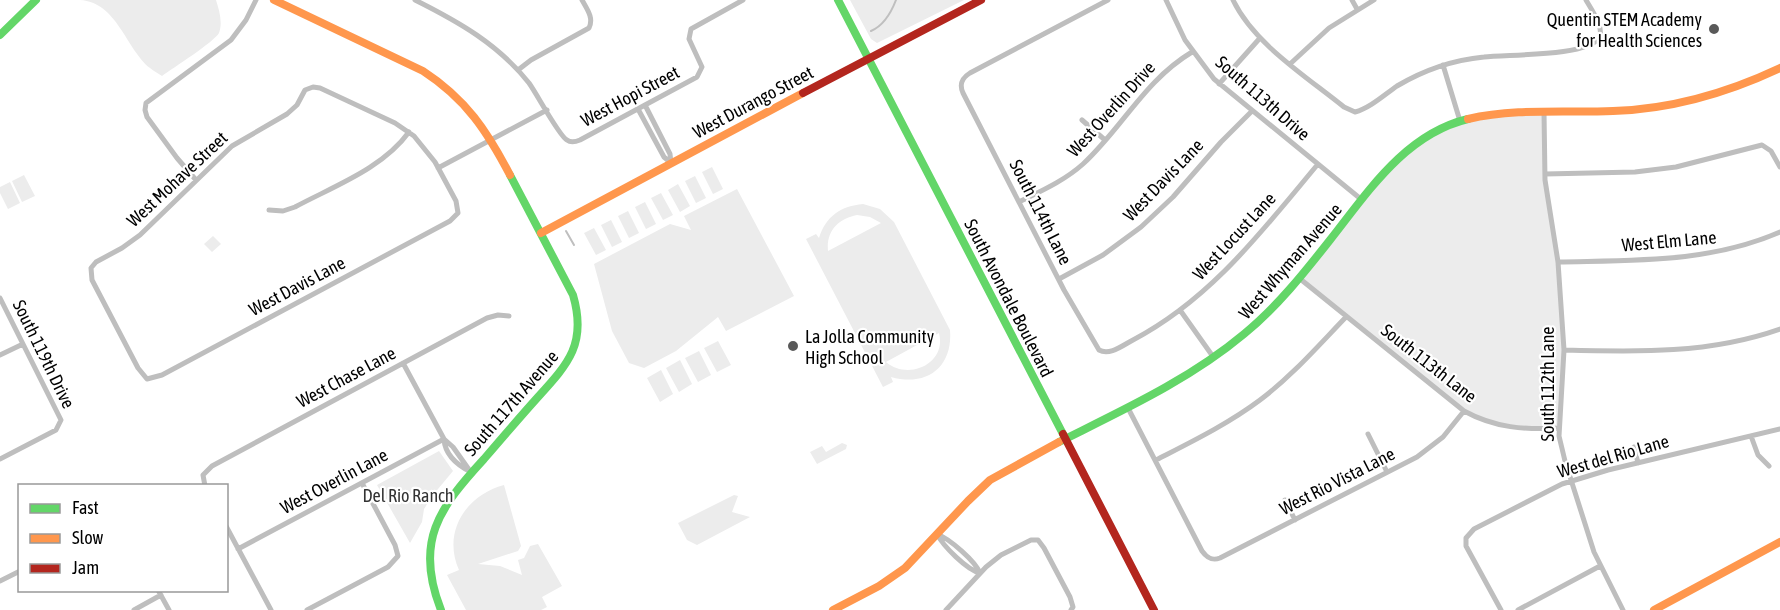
<svg xmlns="http://www.w3.org/2000/svg" width="1780" height="610" font-family="'Asap Condensed',sans-serif">
	<style>
		.green { fill: #ececec; fill-rule: evenodd }
		.lines { fill: none; stroke-linecap: round; stroke-linejoin: round }
		.stream { stroke: #bfbfbf; stroke-width: 2 }
		.street { stroke: #bebebe; stroke-width: 5 }
		.fast { stroke: #63d668; stroke-width: 8 }
		.slow { stroke: #ff974d; stroke-width: 8 }
		.jam { stroke: #b3261e; stroke-width: 8 }
		.poi-dot { fill: #595959; stroke: #fff; stroke-width: 2 }
		.labels { text-anchor: middle; dominant-baseline: central; stroke-width: 4.5; stroke-linejoin: round; paint-order: stroke }
		.poi-label { font-size: 18px; fill: #000; stroke: #fff; text-anchor: end }
		.street-label { font-size: 18px; fill: #000; stroke: #fff }
		.park-label { font-size: 18px; fill: #333; stroke: #fff }
	</style>
	<rect width="100%" height="100%" fill="#fff"/>
	<path class="green" d="M80,0H216C219,10 223,22 219,33C214,42 173,68 162,76C158,73 153,71 150,68C126,49 117,2 80,0Z
		M850,0H964L877,43L871,39Z
		M1544,112L1545,180L1558,262L1564,350L1559,428L1503,426L1464,411L1299,278L1406,151L1460,121Z
		M712,167L723,189L713,194L702,172Z
		M24,175L35,196L22,202L12,181Z
		M695,176L706,198L696,203L685,181Z
		M10,182L20,203L8,209L0,193V187Z
		M678,184L690,206L680,212L668,190Z
		M737,189L794,296L726,331L718,317L676,351L644,368L629,363L612,331L594,264L670,224L691,230L684,216Z
		M661,193L673,215L663,220L651,198Z
		M645,202L656,224L646,229L635,207Z
		M863,204L880,209L894,222L950,330C953,367 927,387 891,377L893,382L883,387L806,239L816,234L819,238C826,216 841,206 863,204ZM857,215L870,217L881,223L828,251C826,231 838,219 857,215ZM939,333C947,364 908,381 886,362Z
		M628,211L639,233L629,238L618,216Z
		M611,220L622,242L612,247L601,225Z
		M594,228L606,250L596,255L584,233Z
		M213,236L221,244L212,252L204,244Z
		M718,341L731,365L717,372L704,348Z
		M699,351L711,375L698,382L685,358Z
		M680,360L692,384L679,392L666,368Z
		M661,370L673,394L660,402L647,378Z
		M842,443L847,445L846,449L817,464L810,452L822,446L826,452Z
		M439,451L453,471L433,495L424,509L422,522L410,543L377,485Z
		M504,485L521,546L518,551L478,564L500,566L522,575L518,560L524,558L530,546L538,544L562,586L542,597L547,607L541,610H466L447,575L459,570C442,532 466,495 504,485Z
		M734,495L738,496L732,512L750,517L697,545L687,540L678,523Z"/>
	<g class="lines">
		<path class="stream" d="M871,31C883,26 891,13 896,0
			M566,231L574,245"/>
		<path class="street" d="M415,0C459,22 498,44 529,83C537,94 559,136 567,140C571,143 575,142 580,140L697,77L702,67L689,39L691,29L743,0
			M1108,0L970,73C962,78 959,84 963,93L1064,290L1099,350C1110,356 1123,345 1133,340C1211,299 1262,231 1318,164
			M1166,0L1185,40L1214,79L1362,200
			M1233,0C1254,44 1307,77 1344,107L1355,112C1370,108 1384,95 1397,86C1424,70 1453,60 1484,57C1506,54 1587,57 1599,38C1605,28 1591,9 1586,0
			M1352,0L1357,9
			M1290,64L1329,28L1374,0
			M1443,65L1460,121
			M518,70L531,60L589,28C594,18 587,9 582,0
			M1219,84L1260,38
			M313,87L320,88L395,123L414,136L435,162L456,201L458,213L450,221L162,375L147,379L138,368L92,280L91,268L96,262L122,248L140,235L232,146L287,114L297,105L305,90Z
			M645,105L670,154L671,163
			M638,109L664,157L671,163
			M1544,112L1545,180L1558,262L1564,350L1559,436L1565,461L1594,552L1623,610
			M1082,120L1105,140
			M438,168L547,110
			M1545,174L1635,172L1676,167L1762,145L1771,151L1780,167
			M196,180L177,158L147,117L145,110L146,103L231,40L246,20L256,0
			M1019,202C1041,191 1064,181 1083,164C1123,127 1144,81 1192,52
			M269,210L283,211L295,207C334,186 382,169 409,132
			M1558,262C1634,260 1709,263 1780,232
			M1299,278L1464,411C1495,428 1525,430 1559,428
			M1059,279L1103,255L1141,227L1173,197L1221,142L1252,111
			M0,298L61,420L56,430L0,459
			M1180,310L1214,358
			M1564,350C1638,352 1709,354 1780,329
			M0,355L23,344
			M403,363L444,439C445,455 457,465 471,472
			M1128,408L1202,551C1207,558 1212,561 1220,558L1417,457L1443,437L1464,411
			M1368,434L1387,472
			M1751,436L1758,455L1769,466
			M444,439L453,447L470,471
			M1634,447L1638,463
			M1156,460C1191,442 1228,424 1260,400C1292,376 1318,346 1346,317
			M205,486L203,475L212,466L487,318L498,315L509,316
			M1285,500L1295,520
			M226,526L271,610
			M937,534C943,546 967,570 980,573
			M937,534C950,539 975,561 980,573
			M238,549L444,439
			M0,581L20,571
			M158,590L169,610
			M134,610L161,595
			M307,610L388,567L398,556L395,545L362,483
			M946,610L986,567L1001,555L1031,540H1038L1044,548L1070,597L1073,607L1071,610
			M1501,610L1466,546V538L1474,529L1562,484L1608,470L1780,429
			M1518,610L1600,566"/>
		<path class="fast" d="M838,0L1063,434
			M0,35L36,0
			M1059,442C1123,410 1189,380 1244,334C1277,307 1304,273 1330,240C1368,192 1405,134 1468,119
			M441,610C414,542 439,508 484,459C502,438 520,417 538,397C569,363 587,343 573,295L510,175"/>
		<path class="slow" d="M274,0L423,71C466,99 487,131 510,175
			M1468,119C1516,108 1565,113 1613,111C1672,109 1727,93 1780,68
			M541,233L803,93
			M833,610L879,586L905,568L968,501L990,480L1059,442
			M1654,610L1780,542"/>
		<path class="jam" d="M803,93L981,0
			M1063,434L1154,610"/>
	</g>
	<g class="poi-dot">
		<circle cx="1714" cy="29" r="6"/>
		<circle cx="793" cy="346" r="6"/>
	</g>
	<g class="labels">
		<g class="poi-label">
			<text x="1702" y="19">Quentin STEM Academy<tspan x="1702" dy="21">for Health Sciences</tspan></text>
			<text x="805" y="336" text-anchor="start">La Jolla Community<tspan x="805" dy="21">High School</tspan></text>
		</g>
		<g class="street-label">
			<text transform="translate(630 96) rotate(-28)">West Hopi Street</text>
			<text transform="translate(1263 98) rotate(41)">South 113th Drive</text>
			<text transform="translate(753 102) rotate(-28)">West Durango Street</text>
			<text transform="translate(1111 109) rotate(-48)">West Overlin Drive</text>
			<text transform="translate(177 179) rotate(-43)">West Mohave Street</text>
			<text transform="translate(1163 180) rotate(-46)">West Davis Lane</text>
			<text transform="translate(1041 212) rotate(63)">South 114th Lane</text>
			<text transform="translate(1234 236) rotate(-47)">West Locust Lane</text>
			<text transform="translate(1669 241) rotate(-5)">West Elm Lane</text>
			<text transform="translate(1290 261) rotate(-49)">West Whyman Avenue</text>
			<text transform="translate(297 286) rotate(-28)">West Davis Lane</text>
			<text transform="translate(1009 298) rotate(63)">South Avondale Boulevard</text>
			<text transform="translate(44 354) rotate(64)">South 119th Drive</text>
			<text transform="translate(1429 363) rotate(38)">South 113th Lane</text>
			<text transform="translate(346 377) rotate(-28)">West Chase Lane</text>
			<text transform="translate(1547 384) rotate(-90)">South 112th Lane</text>
			<text transform="translate(511 403) rotate(-49)">South 117th Avenue</text>
			<text transform="translate(1613 456) rotate(-16)">West del Rio Lane</text>
			<text transform="translate(334 481) rotate(-28)">West Overlin Lane</text>
			<text transform="translate(1337 481) rotate(-27)">West Rio Vista Lane</text>
		</g>
		<g class="park-label">
			<text x="408" y="495">Del Rio Ranch</text>
		</g>
	</g>
	<rect x="18" y="484" width="210" height="108" fill="#ffffff" stroke="#999999" stroke-width="1.5"/>
	<rect x="30" y="504" width="30" height="9" fill="#63d668" stroke="#999999" stroke-width="1.5"/>
	<text x="72" y="514" font-size="18" fill="#000000">Fast</text>
	<rect x="30" y="534" width="30" height="9" fill="#ff974d" stroke="#999999" stroke-width="1.5"/>
	<text x="72" y="544" font-size="18" fill="#000000">Slow</text>
	<rect x="30" y="564" width="30" height="9" fill="#b3261e" stroke="#999999" stroke-width="1.5"/>
	<text x="72" y="574" font-size="18" fill="#000000">Jam</text>
</svg>
